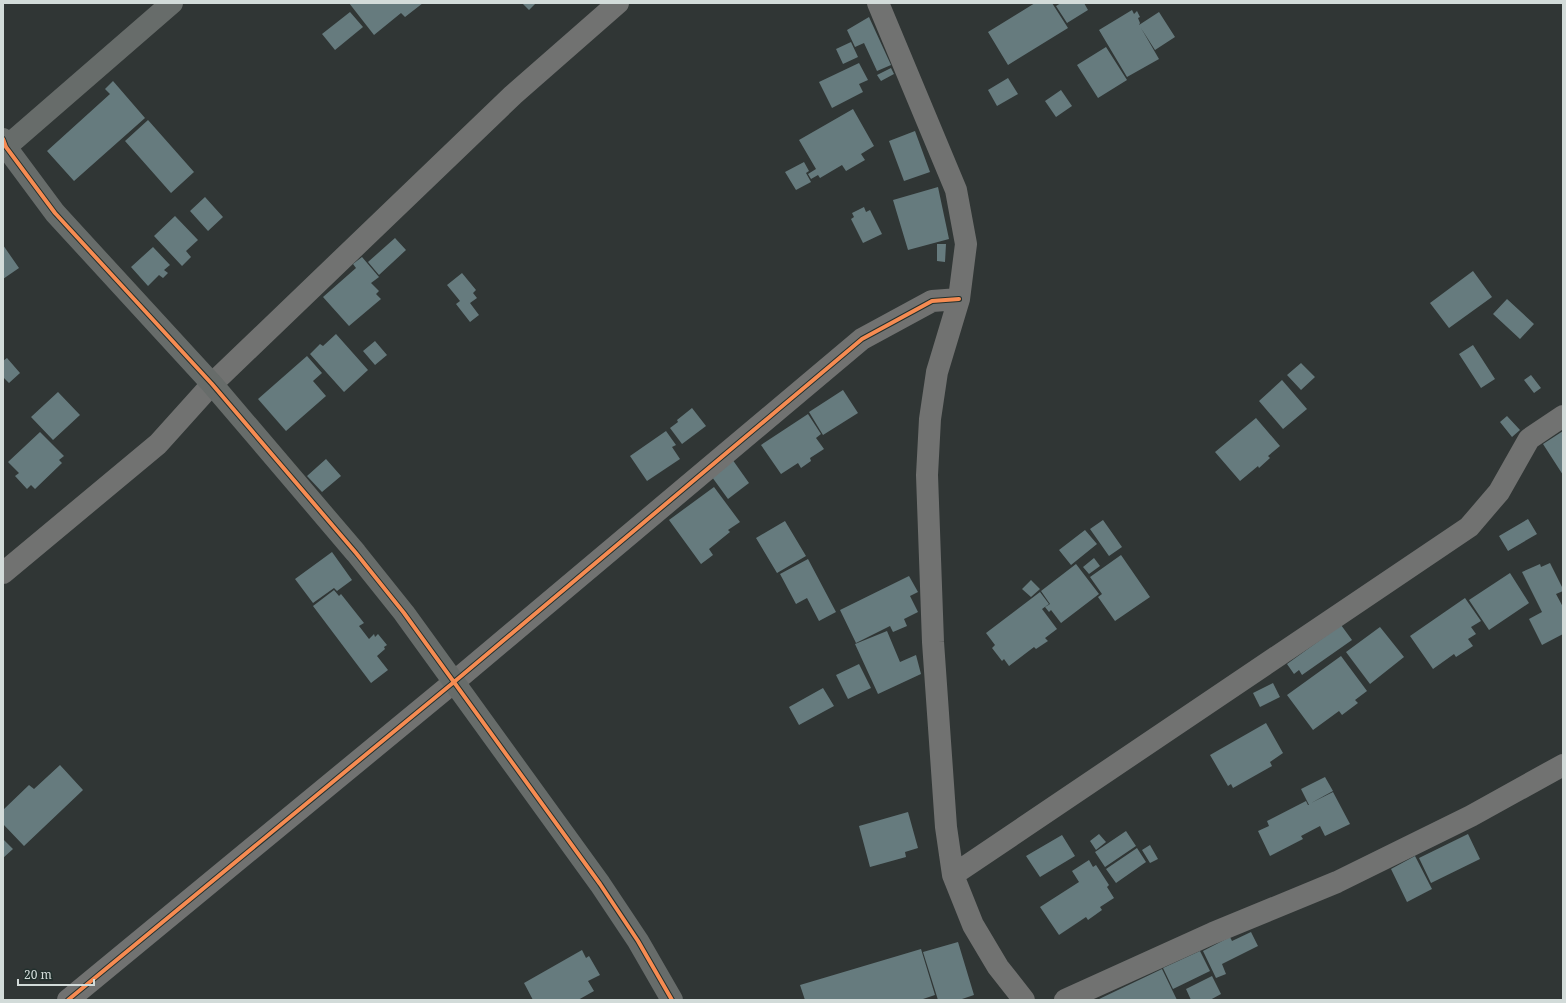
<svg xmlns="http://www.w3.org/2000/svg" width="1566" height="1003" font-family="'Noto Serif',serif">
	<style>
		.building { fill: #667b7e }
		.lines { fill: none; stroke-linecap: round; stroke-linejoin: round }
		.street { stroke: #717271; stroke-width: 22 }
		.secondary { stroke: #676c6a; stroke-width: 22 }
		.cycleway-casing { stroke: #22302d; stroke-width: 6 }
		.cycleway { stroke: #f68b52; stroke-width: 4 }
	</style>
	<rect width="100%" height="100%" fill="#303635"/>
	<path class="building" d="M349,3H423L405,17L401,13L374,35Z
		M522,3H536L529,10Z
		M1035,3H1052L1068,28L1008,65L988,32Z
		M1061,3H1084L1088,10L1067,23L1056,6Z
		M1132,10L1134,14L1137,11L1140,17L1138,18L1140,23L1139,25L1159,12L1175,37L1155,50L1141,28L1159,59L1127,77L1099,30Z
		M350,12L363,27L335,50L322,34Z
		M869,17L891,65L877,71L864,43L855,47L847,30Z
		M851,42L858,57L843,64L836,49Z
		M1106,47L1127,80L1098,98L1077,65Z
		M859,63L868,80L859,84L863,92L832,108L819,82Z
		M891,68L894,74L881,81L877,75Z
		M1008,78L1018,94L997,106L988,90Z
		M113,81L145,118L74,181L47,151L110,94L105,89Z
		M1061,90L1072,106L1056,117L1045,101Z
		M853,109L874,146L861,154L865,160L846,171L842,165L820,178L818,175L811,179L808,174L816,169L799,140Z
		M148,120L194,172L171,193L125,141Z
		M915,131L930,172L904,181L889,141Z
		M804,162L809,171L806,173L811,182L796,190L785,172Z
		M938,187L949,239L908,250L893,200Z
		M205,197L223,217L208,231L190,211Z
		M864,207L866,212L870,210L882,234L863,243L851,219L854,217L852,213Z
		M175,216L198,240L186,251L191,257L182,266L154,236Z
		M395,238L406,250L379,275L368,262Z
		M937,244H946L945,262L937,261Z
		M3,245L19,268L3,279Z
		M153,247L170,265L164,270L168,273L163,278L159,275L148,286L131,267Z
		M362,257L379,277L371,283L379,291L376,294L381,299L349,326L323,297L356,268L353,264Z
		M1473,271L1492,297L1449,328L1430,303Z
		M462,273L476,290L473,293L477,298L470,303L479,315L470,322L456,304L460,301L447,285Z
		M1507,299L1534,324L1520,339L1493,314Z
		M336,334L368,370L344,392L310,354L320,344L323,346Z
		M375,341L387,355L375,365L363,351Z
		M1473,345L1495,379L1481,388L1459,354Z
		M307,356L322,373L313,381L326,396L286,431L258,399Z
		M7,358L20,373L9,383L3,377V361Z
		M1301,363L1315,377L1301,390L1287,375Z
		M1531,375L1541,388L1534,393L1524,380Z
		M1282,380L1307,409L1283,429L1259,401Z
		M843,390L858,413L823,435L809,412Z
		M58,392L80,415L53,440L31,417Z
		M692,408L706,426L682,444L670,428L678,422L677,420Z
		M808,414L821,434L816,438L824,449L810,458L811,461L801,468L798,463L781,474L761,445Z
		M1507,416L1520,430L1512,437L1500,422Z
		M1256,418L1280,446L1268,456L1270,458L1259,468L1258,466L1240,481L1215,452Z
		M666,431L676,445L672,447L680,459L647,481L630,456Z
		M1563,431V475L1543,444Z
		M40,432L64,456L59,460L62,463L35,489L31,485L27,489L15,476L19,473L8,462Z
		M326,459L341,476L322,492L307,476Z
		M732,459L749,483L728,499L712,477Z
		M714,487L740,522L728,530L730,532L709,549L713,555L701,564L669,520Z
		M1528,519L1537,534L1508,551L1499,536Z
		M1103,520L1122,547L1109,556L1090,529Z
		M785,521L806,556L777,573L756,538Z
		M1085,530L1097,544L1071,565L1059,550Z
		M332,552L352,580L337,591L334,588L313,603L295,579Z
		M1121,555L1150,597L1115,621L1098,597L1102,594L1090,577Z
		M1094,558L1100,566L1089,574L1083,567Z
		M808,559L836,612L819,621L807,598L796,604L780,574Z
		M1550,563L1563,589V591L1556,594L1563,607V634L1542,645L1529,619L1542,612L1522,572L1540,564L1541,567Z
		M1076,564L1099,594L1061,623L1051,610L1049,612L1045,607L1050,604L1041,591Z
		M1510,573L1529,603L1489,630L1469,600Z
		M909,576L918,592L910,596L918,612L904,619L907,626L893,632L890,626L856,643L840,610Z
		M1031,580L1040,589L1031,597L1022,589Z
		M334,590L339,596L341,594L364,623L359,626L369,639L374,634L375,637L378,634L387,645L384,647L385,649L377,656L388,670L371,683L313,606Z
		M1040,592L1049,604L1042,609L1057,629L1045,638L1048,641L1036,649L1034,647L1009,666L1004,659L1002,661L992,648L995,645L986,633Z
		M1465,598L1481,621L1471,627L1476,634L1468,639L1473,646L1456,657L1454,654L1433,669L1410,636Z
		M1341,625L1352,640L1302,675L1299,670L1294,674L1287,664Z
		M1380,627L1404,657L1370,684L1346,652Z
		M887,631L900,662L916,655L921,674L878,694L855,644Z
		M1341,656L1367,691L1355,700L1358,703L1342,715L1339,711L1313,730L1287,695Z
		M859,664L871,688L848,699L836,675Z
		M1273,683L1280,697L1260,707L1253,693Z
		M823,688L834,706L799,725L789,707Z
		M1266,723L1283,753L1270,762L1272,766L1233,788L1231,784L1228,786L1210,755Z
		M60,765L83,790L24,846L3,824V810L29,785L34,789Z
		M1325,777L1333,791L1311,803L1333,792L1350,824L1325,836L1320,826L1301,836L1303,839L1270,856L1258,831L1269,826L1267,821L1306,801L1308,805H1309L1301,789Z
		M908,812L918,848L905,852L906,857L870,867L859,826Z
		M1126,831L1136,846L1105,867L1095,852Z
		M1099,834L1106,842L1096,850L1090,841Z
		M1468,834L1480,859L1431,883L1419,858Z
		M1062,835L1075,856L1040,877L1026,856Z
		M3,839L13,849L3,858Z
		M1150,845L1158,859L1150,863L1142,850Z
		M1137,848L1146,862L1116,883L1106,869Z
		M1415,856L1432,889L1407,902L1391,869Z
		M1089,860L1093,867L1096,865L1109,885L1107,887L1114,898L1100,907L1102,910L1088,920L1086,917L1059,935L1040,907L1079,882L1072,871Z
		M1251,932L1258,946L1222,964L1226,974L1216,978L1203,951L1230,937L1232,941Z
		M958,942L974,995L959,1000H938L923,952Z
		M921,949L935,995L920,1000H805L800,985Z
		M582,950L586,958L589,956L600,975L588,981L594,991L578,1000H533L524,983Z
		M1200,951L1210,971L1173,989L1163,968Z
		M1162,969L1177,1000H1097Z
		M1212,976L1221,994L1210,1000H1191L1186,989Z"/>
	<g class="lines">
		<path class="street" d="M878,3L956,190L966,244L959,299L937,372L930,419L927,475L933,642L946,827L953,875L973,925L998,967L1024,1000
			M3,573L158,444L212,384L513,95L618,3
			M953,875L1469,527L1499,492L1529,439L1563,416
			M68,1000L454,682L862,339L932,301L959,299
			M1065,1000L1213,933L1337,882L1471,816L1563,765"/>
		<path class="secondary" d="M3,139L6,147L55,213L212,384L356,553L404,613L600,884L638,941L672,1000
			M6,147L172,3"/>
		<defs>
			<path id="cycleway" d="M3,139L6,147L55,213L212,384L356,553L404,613L600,884L638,941L672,1000
				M68,1000L454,682L862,339L932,301L959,299"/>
		</defs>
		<use href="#cycleway" class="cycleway-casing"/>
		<use href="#cycleway" class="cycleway"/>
	</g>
	<rect width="1566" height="1003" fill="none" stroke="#d2dbd9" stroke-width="8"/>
	<path d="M18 979v6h76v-6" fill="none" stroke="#d2dbd9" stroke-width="2"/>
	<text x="24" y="979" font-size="12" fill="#d2dbd9" stroke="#22302d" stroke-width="3" paint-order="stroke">20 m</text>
</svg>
